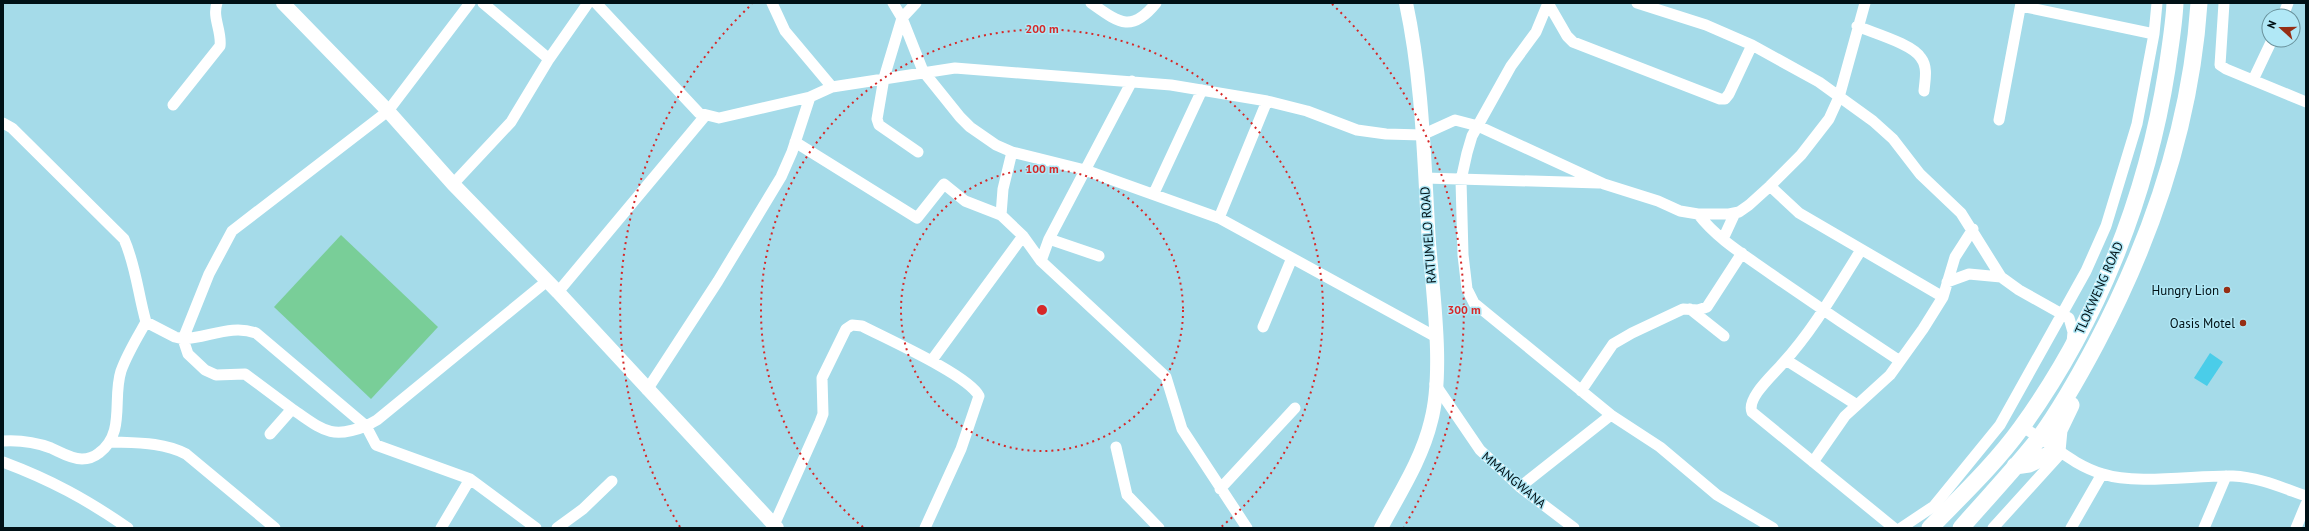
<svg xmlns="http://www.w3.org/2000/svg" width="2309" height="531" font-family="'PT Sans',sans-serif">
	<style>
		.green { fill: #79ce98 }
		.water { fill: #4acde9 }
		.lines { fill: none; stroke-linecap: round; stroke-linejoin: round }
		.minor { stroke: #fff; stroke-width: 11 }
		.tertiary { stroke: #fff; stroke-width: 14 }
		.primary { stroke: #fff; stroke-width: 17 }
		.ring { fill: none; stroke: #d62828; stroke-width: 2; stroke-dasharray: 2 4 }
		.poi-dot { fill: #962e14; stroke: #b1e8f6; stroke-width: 1.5 }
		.labels { text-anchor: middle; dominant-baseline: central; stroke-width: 3; stroke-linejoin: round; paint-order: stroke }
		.street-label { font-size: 13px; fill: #001116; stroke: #b1e8f6 }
		.poi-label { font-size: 13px; fill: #001116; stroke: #b1e8f6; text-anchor: end }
		.centre { fill: #d62828; stroke: #b1e8f6; stroke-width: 2 }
		.ring-label { font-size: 12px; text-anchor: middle; font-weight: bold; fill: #d62828; stroke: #b1e8f6; stroke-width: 3; stroke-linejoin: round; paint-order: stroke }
	</style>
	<rect width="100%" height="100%" fill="#a5dbe9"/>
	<path class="green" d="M341,235L438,327L371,399L274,307Z"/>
	<path class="water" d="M2210,353L2223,362L2207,386L2194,378Z"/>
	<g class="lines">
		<path class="minor" d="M483,3L549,59
			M596,3L699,113L719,118L810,97L832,87L955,68L1171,85L1267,101L1307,111L1357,130L1386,134L1422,135L1455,120L1478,126L1604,184L1658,201L1680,211L1698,214H1729L1739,212L1749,205L1770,186L1801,155L1829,119L1839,97L1865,3
			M772,3L785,31L832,87
			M893,3L902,18L923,71L960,117L970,127L996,145L1012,152L1085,170L1219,218L1436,337
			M916,3L902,18L884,78L877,119L879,125L918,152
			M1091,3C1118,22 1131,34 1156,3
			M1548,3L1536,32L1511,66L1472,136L1467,153L1461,180L1463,255L1467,289L1474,303L1611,415L1660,447L1717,495L1773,528
			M1548,3L1567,36L1573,42L1720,99H1725L1729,94L1752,45
			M1637,3L1706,25L1752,45L1819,82L1873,121L1893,139L1920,174L1961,213L2001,277L2019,290L2069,318L2073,332L2072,343
			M2224,3L2220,65L2226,69L2306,102
			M2021,6L2154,34
			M2283,16L2288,3
			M1857,26C1873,33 1913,44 1921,58C1928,67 1925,80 1924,91
			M2253,80L2272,40
			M173,105L220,46C222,31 212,18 217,3
			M1999,120L2021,3
			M3,123L12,128L124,239C136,266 138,294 146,322C137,338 127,354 121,371C112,399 126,433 99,453C94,457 89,459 82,459C71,459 60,452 51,448C35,442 20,440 3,441
			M795,142L917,218L944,184L965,201L1001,215L1023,236L1041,261L1166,377L1182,429L1247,528
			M1425,178L1599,183
			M453,184L511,122L549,59L588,3
			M1770,186L1799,213L1943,297
			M1154,193L1202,90
			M1698,214C1717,239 1746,256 1771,274C1814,304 1857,333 1900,361
			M1001,215L1003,189L1012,152
			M1219,218L1267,101
			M1049,239L1099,256
			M1723,239L1735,213
			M1861,250C1837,288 1814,329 1783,363C1774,374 1746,398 1752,412L1894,528
			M1041,261L1049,239L1132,81
			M1947,282L1969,274L2001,277
			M558,292L705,116
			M1690,309L1724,336
			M146,322L175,337L183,339C208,338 231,324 256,333L366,426C330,440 322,429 292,409
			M1263,327L1292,258
			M932,360L1023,236
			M1786,360L1857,405
			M1435,384L1480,450L1520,487L1574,528
			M647,390L718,281L781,177L792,152L810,97
			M1581,391L1613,344L1632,333L1683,309L1698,310L1707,307L1742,253
			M2022,427C2050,442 2072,465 2103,474C2136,485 2197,475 2233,476C2258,477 2283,488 2306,496
			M270,434L292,409L245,374L216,375L205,370L188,354L183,339L209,274L232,231L388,111L470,3
			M111,442C137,443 163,442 186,454L275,528
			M1116,447L1127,495L1159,528
			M3,462C51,480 86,499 128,528
			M1813,462L1845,416L1890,375L1923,329L1943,297L1955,257L1973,229
			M1520,487L1611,415
			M1220,489L1295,408
			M774,525L820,422L823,414L822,378L846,329L852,325L862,326C887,339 968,375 979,396L961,449L925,528
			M441,528L470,479
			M536,528L470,479L376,445L366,426L377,420L547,281
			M557,528L583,509L612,481
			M1901,528L1934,506L2000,425L2086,271L2106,226L2137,124L2154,34L2157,3
			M1993,528L2061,453
			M2071,528L2102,474
			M2204,528L2226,476
			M2296,528L2306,504"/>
		<path class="tertiary" d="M283,3L388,111L453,184L558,292L777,528
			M1381,528C1399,494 1422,459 1431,421C1444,372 1433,295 1429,243C1424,163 1423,82 1406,3"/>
		<path class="primary" d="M2015,466L2029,464L2057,451L2059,430L2071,405
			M1930,528C1961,496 1995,464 2021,428C2097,323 2147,197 2167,69C2170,47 2174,25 2175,3
			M1961,528C1987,498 2015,469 2040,437C2061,408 2079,376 2096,344C2152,238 2191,123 2199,3"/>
	</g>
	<g class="ring">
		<circle cx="1042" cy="310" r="141"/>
		<path d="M863 527A281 281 0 1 1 1221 527"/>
		<path d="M680 527A422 422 0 0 1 752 4M1332 4A422 422 0 0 1 1404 527"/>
	</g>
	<g class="poi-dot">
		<circle cx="2227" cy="290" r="4"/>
		<circle cx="2243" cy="323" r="4"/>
	</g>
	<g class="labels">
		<g class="street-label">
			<text transform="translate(1428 235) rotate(-94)">RATUMELO ROAD</text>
			<text transform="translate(2099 288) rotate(-66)">TLOKWENG ROAD</text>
			<text transform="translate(1514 480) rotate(40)">MMANGWANA</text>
		</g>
		<g class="poi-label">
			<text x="2219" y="290">Hungry Lion</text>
			<text x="2235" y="323">Oasis Motel</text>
		</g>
	</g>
	<circle cx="1042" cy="310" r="6" class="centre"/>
	<g class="ring-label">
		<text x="1042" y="33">200 m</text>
		<text x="1042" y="173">100 m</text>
		<text x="1464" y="314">300 m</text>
	</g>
	<rect width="2309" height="531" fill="none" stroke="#001116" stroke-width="8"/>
	<g transform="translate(2281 28) rotate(291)"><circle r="19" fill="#b1e8f6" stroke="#6a929c"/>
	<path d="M0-3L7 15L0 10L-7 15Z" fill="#962e14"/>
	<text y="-6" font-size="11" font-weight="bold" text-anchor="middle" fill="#001116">N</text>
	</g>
</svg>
